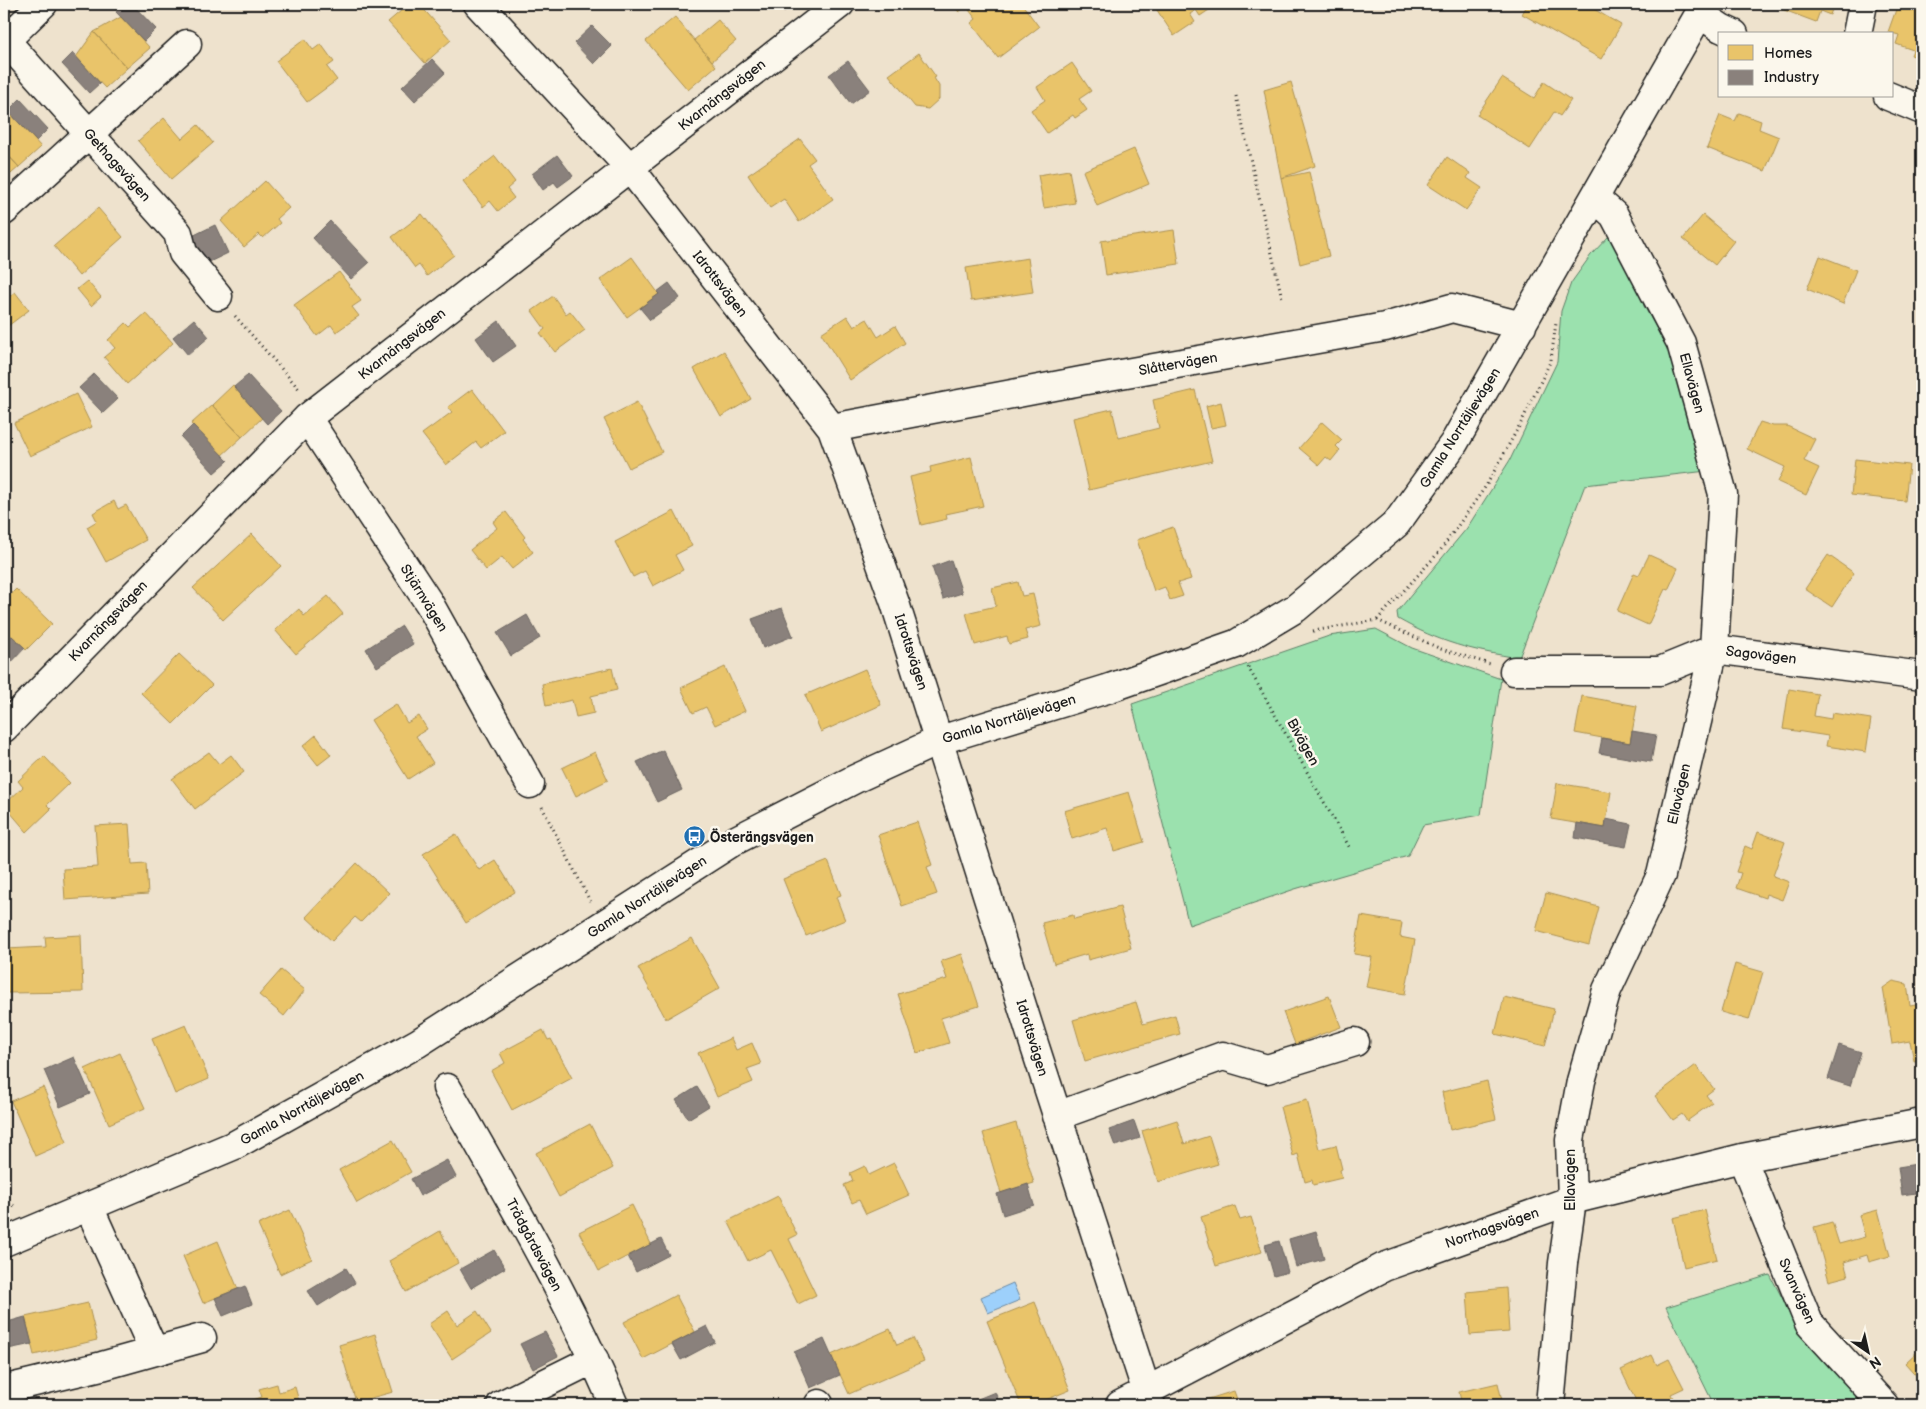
<svg xmlns="http://www.w3.org/2000/svg" width="1926" height="1409" font-family="'Balsamiq Sans',sans-serif">
	<style>
		.green { fill: #9be1ae; stroke: #5c7e65 }
		.water { fill: #9dd0fb; stroke: #6988a2 }
		.homes { fill: #e9c46a; stroke: #ac9253 }
		.industry { fill: #8a817c; stroke: #69635f }
		.lines { fill: none; stroke-linecap: round; stroke-linejoin: round }
		.minor-casing { stroke: #1c1c1c; stroke-width: 31 }
		.path { stroke: #1c1c1c; stroke-width: 3; stroke-dasharray: 1 4; stroke-linecap: butt }
		.minor { stroke: #fbf7ec; stroke-width: 28 }
		.labels { text-anchor: middle; dominant-baseline: central; stroke-width: 5; stroke-linejoin: round; paint-order: stroke }
		.street-label { font-size: 14px; fill: #1c1c1c; stroke: #fbf7ec }
		.poi-label { font-size: 14px; font-weight: bold; fill: #1c1c1c; stroke: #fbf7ec; text-anchor: start }
	</style>
	<rect width="100%" height="100%" fill="#eee2cd"/>
	<filter id="ink" filterUnits="userSpaceOnUse"><feTurbulence type="fractalNoise" baseFrequency=".02" numOctaves="2"/><feDisplacementMap in="SourceGraphic" scale="10" xChannelSelector="R" yChannelSelector="G"/><feConvolveMatrix kernelMatrix="1 2 1 2 8 2 1 2 1" color-interpolation-filters="sRGB"/></filter>
	<g filter="url(#ink)">
		<path class="green" d="M1609,236L1617,241L1632,269L1644,306L1676,362L1707,471L1585,485L1519,658C1473,651 1438,642 1398,619L1397,612L1467,528L1510,460L1557,362L1561,311L1571,283L1591,255Z
			M1376,629L1412,648L1501,679L1481,815L1423,825L1408,856L1295,889L1189,925L1132,704L1329,636Z
			M1770,1275L1786,1305L1825,1360L1874,1405H1714L1666,1307Z"/>
		<path class="water" d="M1013,1283L1020,1300L988,1313L981,1297Z"/>
		<path class="homes" d="M409,4H419L451,40L425,63L388,22Z
			M952,4H1022L1039,27L998,58L971,23L976,19L966,6L959,12Z
			M1153,4H1218L1200,16L1196,10L1190,14L1195,22L1174,36Z
			M1412,4H1424L1421,9Z
			M1528,4H1585L1621,25L1601,59L1522,14Z
			M1777,4H1834L1830,15L1820,11L1816,22L1776,7Z
			M1898,4H1917L1916,7L1922,9V59L1911,55L1913,50L1896,44L1899,35L1888,32Z
			M121,17L150,48L127,68L94,32Z
			M675,17L716,66L688,90L646,41Z
			M718,20L736,41L712,61L694,40Z
			M94,32L127,68L105,88L76,57Z
			M305,39L313,50L321,44L334,62L327,67L337,80L307,102L276,61Z
			M919,53L936,77L934,78L939,86V99L928,109L915,107L889,75Z
			M1072,63L1091,91L1079,99L1087,110L1075,118L1073,115L1047,133L1031,110L1045,100L1037,87Z
			M1502,78L1534,98L1544,82L1571,100L1560,116L1554,112L1530,149L1477,115Z
			M1291,82L1315,166L1281,178L1264,90Z
			M1739,113L1761,121L1759,129L1779,137L1765,171L1707,148L1720,115L1735,121Z
			M13,116L41,147L19,167L4,151V121Z
			M164,118L182,139L198,125L213,143L171,179L138,141Z
			M800,139L815,159L808,164L833,199L799,222L784,199L770,208L748,175Z
			M1134,149L1149,184L1097,206L1083,171Z
			M4,151L19,167L4,180Z
			M495,156L515,182L507,189L514,198L498,211L490,201L483,207L463,181Z
			M1447,157L1470,173L1467,178L1482,188L1466,210L1428,185Z
			M1069,170L1075,203L1044,208L1038,175Z
			M1309,172L1329,256L1300,264L1281,178Z
			M265,181L289,208L277,219L280,223L263,238L259,234L244,247L221,221Z
			M98,208L123,237L79,276L54,246Z
			M422,214L454,255L427,276L419,265L415,268L392,237Z
			M1703,215L1734,241L1715,265L1683,239Z
			M1174,230L1179,264L1106,275L1101,241Z
			M1820,256L1856,270L1843,304L1807,289Z
			M632,257L659,294L627,317L600,280Z
			M1028,258L1033,292L971,301L966,268Z
			M339,272L361,301L352,307L359,316L336,332L331,325L317,336L294,305Z
			M87,281L101,297L91,306L77,289Z
			M15,292L29,310L4,329V296L6,299Z
			M553,296L566,314L570,311L585,330L555,352L540,333L545,329L532,311Z
			M146,313L173,343L127,384L104,357L115,348L108,340L126,323L130,327Z
			M847,316L854,327L867,319L878,337L895,326L905,343L850,380L821,333Z
			M724,351L751,399L721,417L694,369Z
			M233,385L263,417L242,437L212,405Z
			M472,389L504,431L481,448L476,442L446,465L422,434L452,412L448,407Z
			M1195,390L1212,461L1089,490L1073,418L1112,409L1119,438L1159,428L1153,400Z
			M76,394L92,427L30,456L14,423Z
			M637,402L662,452L629,468L604,419Z
			M1221,402L1226,425L1211,428L1206,406Z
			M212,405L242,437L221,456L191,424Z
			M1322,422L1342,440L1336,446L1340,450L1331,461L1326,457L1319,465L1299,448Z
			M1760,422L1773,426H1787L1815,439L1804,461L1819,468L1806,495L1778,482L1785,467L1747,449Z
			M971,457L983,506L946,514L947,519L921,525L910,477L931,472L930,467Z
			M1855,459L1909,465L1905,501L1851,495Z
			M114,501L118,509L126,505L146,540L106,562L87,527L97,521L93,513Z
			M674,511L692,546L675,555L683,570L653,586L645,571L633,577L615,542Z
			M506,512L525,537L523,539L533,552L512,569L502,557L486,570L470,550L497,528L493,522Z
			M1173,527L1191,579L1178,583L1183,596L1170,600L1165,587L1154,591L1137,540Z
			M252,534L281,566L223,620L193,588Z
			M1649,555L1678,568L1668,590L1665,589L1648,625L1617,611L1634,573L1639,575Z
			M1828,555L1854,573L1832,607L1805,589Z
			M1018,582L1022,596L1033,594L1041,626L1025,630L1028,639L1009,644L1007,636L975,645L966,613L996,606L992,588Z
			M16,589L52,624L26,650L4,628V601Z
			M328,596L343,614L296,654L275,630L299,609L304,616Z
			M179,654L212,685L173,724L141,693Z
			M725,667L745,711L715,725L706,707L693,713L681,688Z
			M612,668L617,690L591,696L594,713L576,717L572,700L546,706L542,684Z
			M865,669L881,705L821,732L805,695Z
			M1789,689L1818,694L1814,716L1831,719L1832,713L1871,719L1866,752L1826,746L1828,736L1783,729Z
			M1582,696L1637,706L1630,743L1575,733Z
			M396,704L407,723L419,716L427,729L416,736L433,763L408,779L371,720Z
			M316,735L331,755L318,765L303,746Z
			M209,752L219,764L231,755L244,772L195,809L172,779Z
			M595,752L608,780L576,796L562,768Z
			M44,756L70,783L47,805L51,809L27,832L4,805L23,787L18,781Z
			M1557,783L1611,792L1605,828L1551,819Z
			M1129,792L1144,842L1114,851L1107,828L1072,839L1064,811Z
			M917,822L932,865L927,867L937,894L902,906L878,835Z
			M129,824L132,864L146,863L148,894L65,900L63,869L98,867L95,826Z
			M1758,832L1785,842L1773,876L1789,882L1782,900L1766,894L1765,898L1736,888L1741,873L1736,872L1745,846L1752,849Z
			M456,834L479,870L495,860L515,892L466,923L423,854Z
			M828,861L841,895L836,897L845,920L806,936L783,879Z
			M357,863L389,893L361,922L355,917L332,941L306,917Z
			M1546,893L1599,907L1589,945L1536,931Z
			M1120,907L1131,948L1088,960L1087,954L1054,964L1042,923L1073,915L1074,919Z
			M1361,916L1402,923L1400,937L1415,940L1405,994L1366,987L1372,957L1354,954Z
			M81,935L83,992L7,993L6,949L46,947L45,937Z
			M692,938L720,988L666,1019L638,968Z
			M962,954L979,1006L941,1018L949,1043L917,1053L898,994L947,979L941,961Z
			M1735,964L1763,972L1749,1020L1721,1012Z
			M281,970L305,990L284,1016L259,995Z
			M1893,981L1907,984L1910,1006L1922,1004V1060L1914,1061L1910,1041L1892,1044L1883,988Z
			M1329,996L1341,1027L1295,1044L1283,1012Z
			M1504,997L1554,1009L1545,1046L1495,1034Z
			M1136,1002L1143,1024L1175,1015L1180,1034L1085,1061L1073,1020Z
			M186,1025L209,1079L175,1094L152,1039Z
			M543,1030L548,1040L551,1039L572,1078L512,1110L491,1071L505,1063L500,1053Z
			M731,1038L736,1050L752,1043L761,1064L747,1069L753,1082L717,1097L698,1053Z
			M120,1053L145,1108L109,1124L85,1069Z
			M1696,1065L1714,1089L1706,1095L1712,1103L1687,1121L1682,1114L1673,1120L1655,1096Z
			M1487,1081L1496,1119L1450,1130L1442,1092Z
			M43,1087L67,1142L35,1156L11,1101Z
			M1307,1100L1319,1149L1336,1145L1342,1169L1340,1170L1342,1178L1313,1185L1312,1180L1305,1182L1298,1154L1293,1156L1280,1107Z
			M1177,1120L1184,1144L1209,1136L1218,1164L1158,1182L1142,1131Z
			M1016,1123L1034,1183L1001,1193L983,1133Z
			M590,1124L613,1168L559,1197L536,1153Z
			M393,1140L411,1172L357,1203L339,1170Z
			M894,1163L909,1195L866,1214L859,1200L852,1203L844,1185L853,1181L850,1173L865,1166L869,1175Z
			M778,1196L797,1235L789,1239L816,1295L798,1304L771,1250L748,1261L728,1221Z
			M632,1205L651,1244L599,1271L579,1232Z
			M1235,1206L1240,1220L1251,1217L1262,1252L1216,1266L1201,1217Z
			M290,1210L312,1259L280,1274L258,1225Z
			M1705,1210L1717,1259L1684,1267L1673,1218Z
			M1878,1210L1890,1256L1869,1262L1867,1255L1844,1262L1848,1276L1829,1281L1814,1227L1832,1222L1839,1244L1865,1237L1859,1215Z
			M440,1231L458,1263L406,1292L389,1261Z
			M218,1241L238,1289L203,1303L183,1256Z
			M1506,1288L1509,1332L1470,1335L1467,1292Z
			M676,1295L695,1332L643,1359L624,1322Z
			M1035,1302L1070,1390L1033,1405H1021L987,1321Z
			M88,1303L97,1340L34,1355L25,1317Z
			M448,1311L457,1325L477,1311L491,1333L452,1359L429,1324Z
			M890,1329L897,1345L913,1338L924,1361L849,1394L831,1355Z
			M375,1334L393,1392L356,1402L339,1345Z
			M1921,1348L1922,1349V1382L1905,1363Z
			M1652,1355L1657,1365L1669,1359L1684,1388L1671,1394L1676,1405H1638L1621,1370Z
			M1498,1383L1503,1405H1462L1459,1392Z
			M277,1384L279,1392L295,1387L300,1405H244V1403L262,1397L259,1389Z
			M1234,1391L1239,1405H1200L1199,1402Z"/>
		<path class="industry" d="M125,4H132L156,29L144,41L116,12Z
			M777,4H795L783,12Z
			M592,26L612,46L594,64L574,43Z
			M73,53L100,83L89,93L62,64Z
			M432,59L445,73L415,101L402,87Z
			M848,61L870,90L851,104L829,75Z
			M20,99L48,129L36,141L8,111Z
			M557,155L573,176L558,187L554,182L543,190L532,174Z
			M330,221L369,263L351,279L313,238Z
			M215,225L228,253L201,266L188,238Z
			M669,283L680,298L650,320L640,308L659,294L657,292Z
			M194,319L209,337L188,355L173,337Z
			M499,321L516,346L493,362L476,338Z
			M94,374L118,399L103,413L79,388Z
			M248,375L281,411L267,424L234,387Z
			M193,425L228,461L214,473L181,437Z
			M951,560L962,593L943,599L932,567Z
			M782,608L793,636L763,648L752,619Z
			M527,615L540,638L511,656L497,633Z
			M402,626L413,644L377,667L366,649Z
			M12,636L25,648L4,670V644Z
			M1632,731L1656,735L1651,762L1599,753L1602,738L1630,743Z
			M663,750L682,790L657,802L637,762Z
			M1606,819L1631,824L1626,847L1575,838L1577,823L1605,828Z
			M1839,1045L1861,1052L1850,1086L1828,1079Z
			M74,1057L90,1094L60,1107L44,1070Z
			M697,1087L709,1106L688,1119L676,1100Z
			M1134,1121L1140,1138L1115,1146L1109,1130Z
			M447,1160L456,1177L420,1196L411,1179Z
			M1917,1164L1922,1192L1902,1195L1898,1167Z
			M1028,1184L1034,1205L1003,1215L997,1194Z
			M1316,1231L1324,1259L1296,1267L1289,1239Z
			M661,1239L669,1255L636,1272L628,1256Z
			M1279,1241L1288,1272L1274,1276L1265,1245Z
			M494,1250L505,1268L471,1288L460,1269Z
			M346,1268L355,1283L318,1306L308,1291Z
			M245,1286L252,1304L223,1316L215,1298Z
			M25,1317L32,1344L8,1349L4,1323Z
			M707,1326L715,1342L681,1360L672,1344Z
			M545,1332L558,1356L533,1369L520,1344Z
			M824,1339L840,1375L810,1388L794,1352Z
			M995,1392L1000,1405H969L968,1403Z"/>
		<g class="lines">
			<defs>
				<path id="minor" d="M478,4L629,167L832,428L895,603L1035,1047L1151,1405
					M1700,14L1721,28L1734,34
					M1857,34L1863,4
					M6,41L178,233L183,253L218,296
					M4,42L43,4
					M1888,96L1922,110
					M4,211L187,44
					M307,418L429,603L530,784
					M832,428L1081,381L1385,327L1452,308L1522,326
					M1514,671H1660L1714,649L1922,676
					M4,728L307,418L840,4
					M447,1088C506,1192 567,1295 614,1405
					M1057,1116L1223,1056L1267,1069L1355,1042
					M1742,1158L1809,1323L1884,1405
					M89,1207L154,1351
					M4,1242L235,1145L418,1043L734,841L855,779L940,740L1107,689L1236,644L1296,608L1396,524L1454,443L1705,4
					M14,1387L102,1366L202,1338
					M501,1405L594,1359
					M819,1405V1404
					M1120,1405L1384,1267L1572,1200L1742,1158L1922,1123
					M1550,1405L1563,1263L1572,1200L1570,1140L1581,1081L1607,990L1661,875L1714,649L1723,494L1681,343L1614,215L1595,198"/>
			</defs>
			<use href="#minor" class="minor-casing"/>
			<path class="path" d="M1236,96L1282,298
				M235,316L300,390
				M1377,620L1440,551L1486,486L1522,421L1551,360L1556,323
				M1313,631L1377,620L1441,649L1490,664
				M1248,667L1351,850
				M542,807L590,901
				M4,1202L17,1207"/>
			<use href="#minor" class="minor"/>
		</g>
	</g>
	<defs>
		<symbol id="bus-disc" viewBox="-11 -11 22 22"><circle r="9.5" fill="#1f6fb2" stroke="#fbf7ec"/><path d="M-5-6H5V4H4V6H2V4H-2V6H-4V4H-5ZM-3.5-4V0h7V-4ZM-3.5 1.2v1.5H-2V1.2ZM2 1.2v1.5H3.5V1.2Z" fill="#fff"/></symbol>
	</defs>
	<g fill-rule="evenodd">
		<use href="#bus-disc" x="682" y="824" width="25" height="25"/>
	</g>
	<g class="labels">
		<g class="street-label">
			<text transform="translate(722 95) rotate(-38)">Kvarnängsvägen</text>
			<text transform="translate(117 165) rotate(48)">Gethagsvägen</text>
			<text transform="translate(720 284) rotate(52)">Idrottsvägen</text>
			<text transform="translate(402 344) rotate(-38)">Kvarnängsvägen</text>
			<text transform="translate(1178 364) rotate(-10)">Slåttervägen</text>
			<text transform="translate(1692 383) rotate(75)">Ellavägen</text>
			<text transform="translate(1460 428) rotate(-58)">Gamla Norrtäljevägen</text>
			<text transform="translate(424 598) rotate(58)">Stjärnvägen</text>
			<text transform="translate(108 621) rotate(-46)">Kvarnängsvägen</text>
			<text transform="translate(911 652) rotate(72)">Idrottsvägen</text>
			<text transform="translate(1761 655) rotate(7)">Sagovägen</text>
			<text transform="translate(1009 719) rotate(-17)">Gamla Norrtäljevägen</text>
			<text transform="translate(1303 742) rotate(61)">Bivägen</text>
			<text transform="translate(1679 794) rotate(-77)">Ellavägen</text>
			<text transform="translate(647 897) rotate(-33)">Gamla Norrtäljevägen</text>
			<text transform="translate(1032 1038) rotate(73)">Idrottsvägen</text>
			<text transform="translate(302 1108) rotate(-29)">Gamla Norrtäljevägen</text>
			<text transform="translate(1570 1180) rotate(-90)">Ellavägen</text>
			<text transform="translate(1492 1228) rotate(-19)">Norrhagsvägen</text>
			<text transform="translate(534 1245) rotate(62)">Trädgårdsvägen</text>
			<text transform="translate(1797 1291) rotate(66)">Svanvägen</text>
		</g>
		<g class="poi-label">
			<text x="710" y="837">Österängsvägen</text>
		</g>
	</g>
	<rect width="1926" height="1409" fill="none" stroke="#fbf7ec" stroke-width="20"/>
	<rect x="10" y="10" width="1906" height="1389" fill="none" stroke="#1c1c1c" stroke-width="2" filter="url(#ink)"/>
	<rect x="1718" y="32" width="175" height="65" fill="#fbf7ec" stroke="#a29f99"/>
	<rect x="1728" y="45" width="25" height="15" fill="#e9c46a" stroke="#a29f99"/>
	<text x="1764" y="58" font-size="15" fill="#1c1c1c">Homes</text>
	<rect x="1728" y="70" width="25" height="15" fill="#8a817c" stroke="#a29f99"/>
	<text x="1764" y="82" font-size="15" fill="#1c1c1c">Industry</text>
	<g transform="translate(1868 1352) rotate(146)" stroke="#fbf7ec" stroke-width="4" paint-order="stroke">
	<path d="M0-4L9 19L0 12L-9 19Z" fill="#1c1c1c"/>
	<text y="-8" font-size="14" font-weight="bold" text-anchor="middle" fill="#1c1c1c">N</text>
	</g>
</svg>
